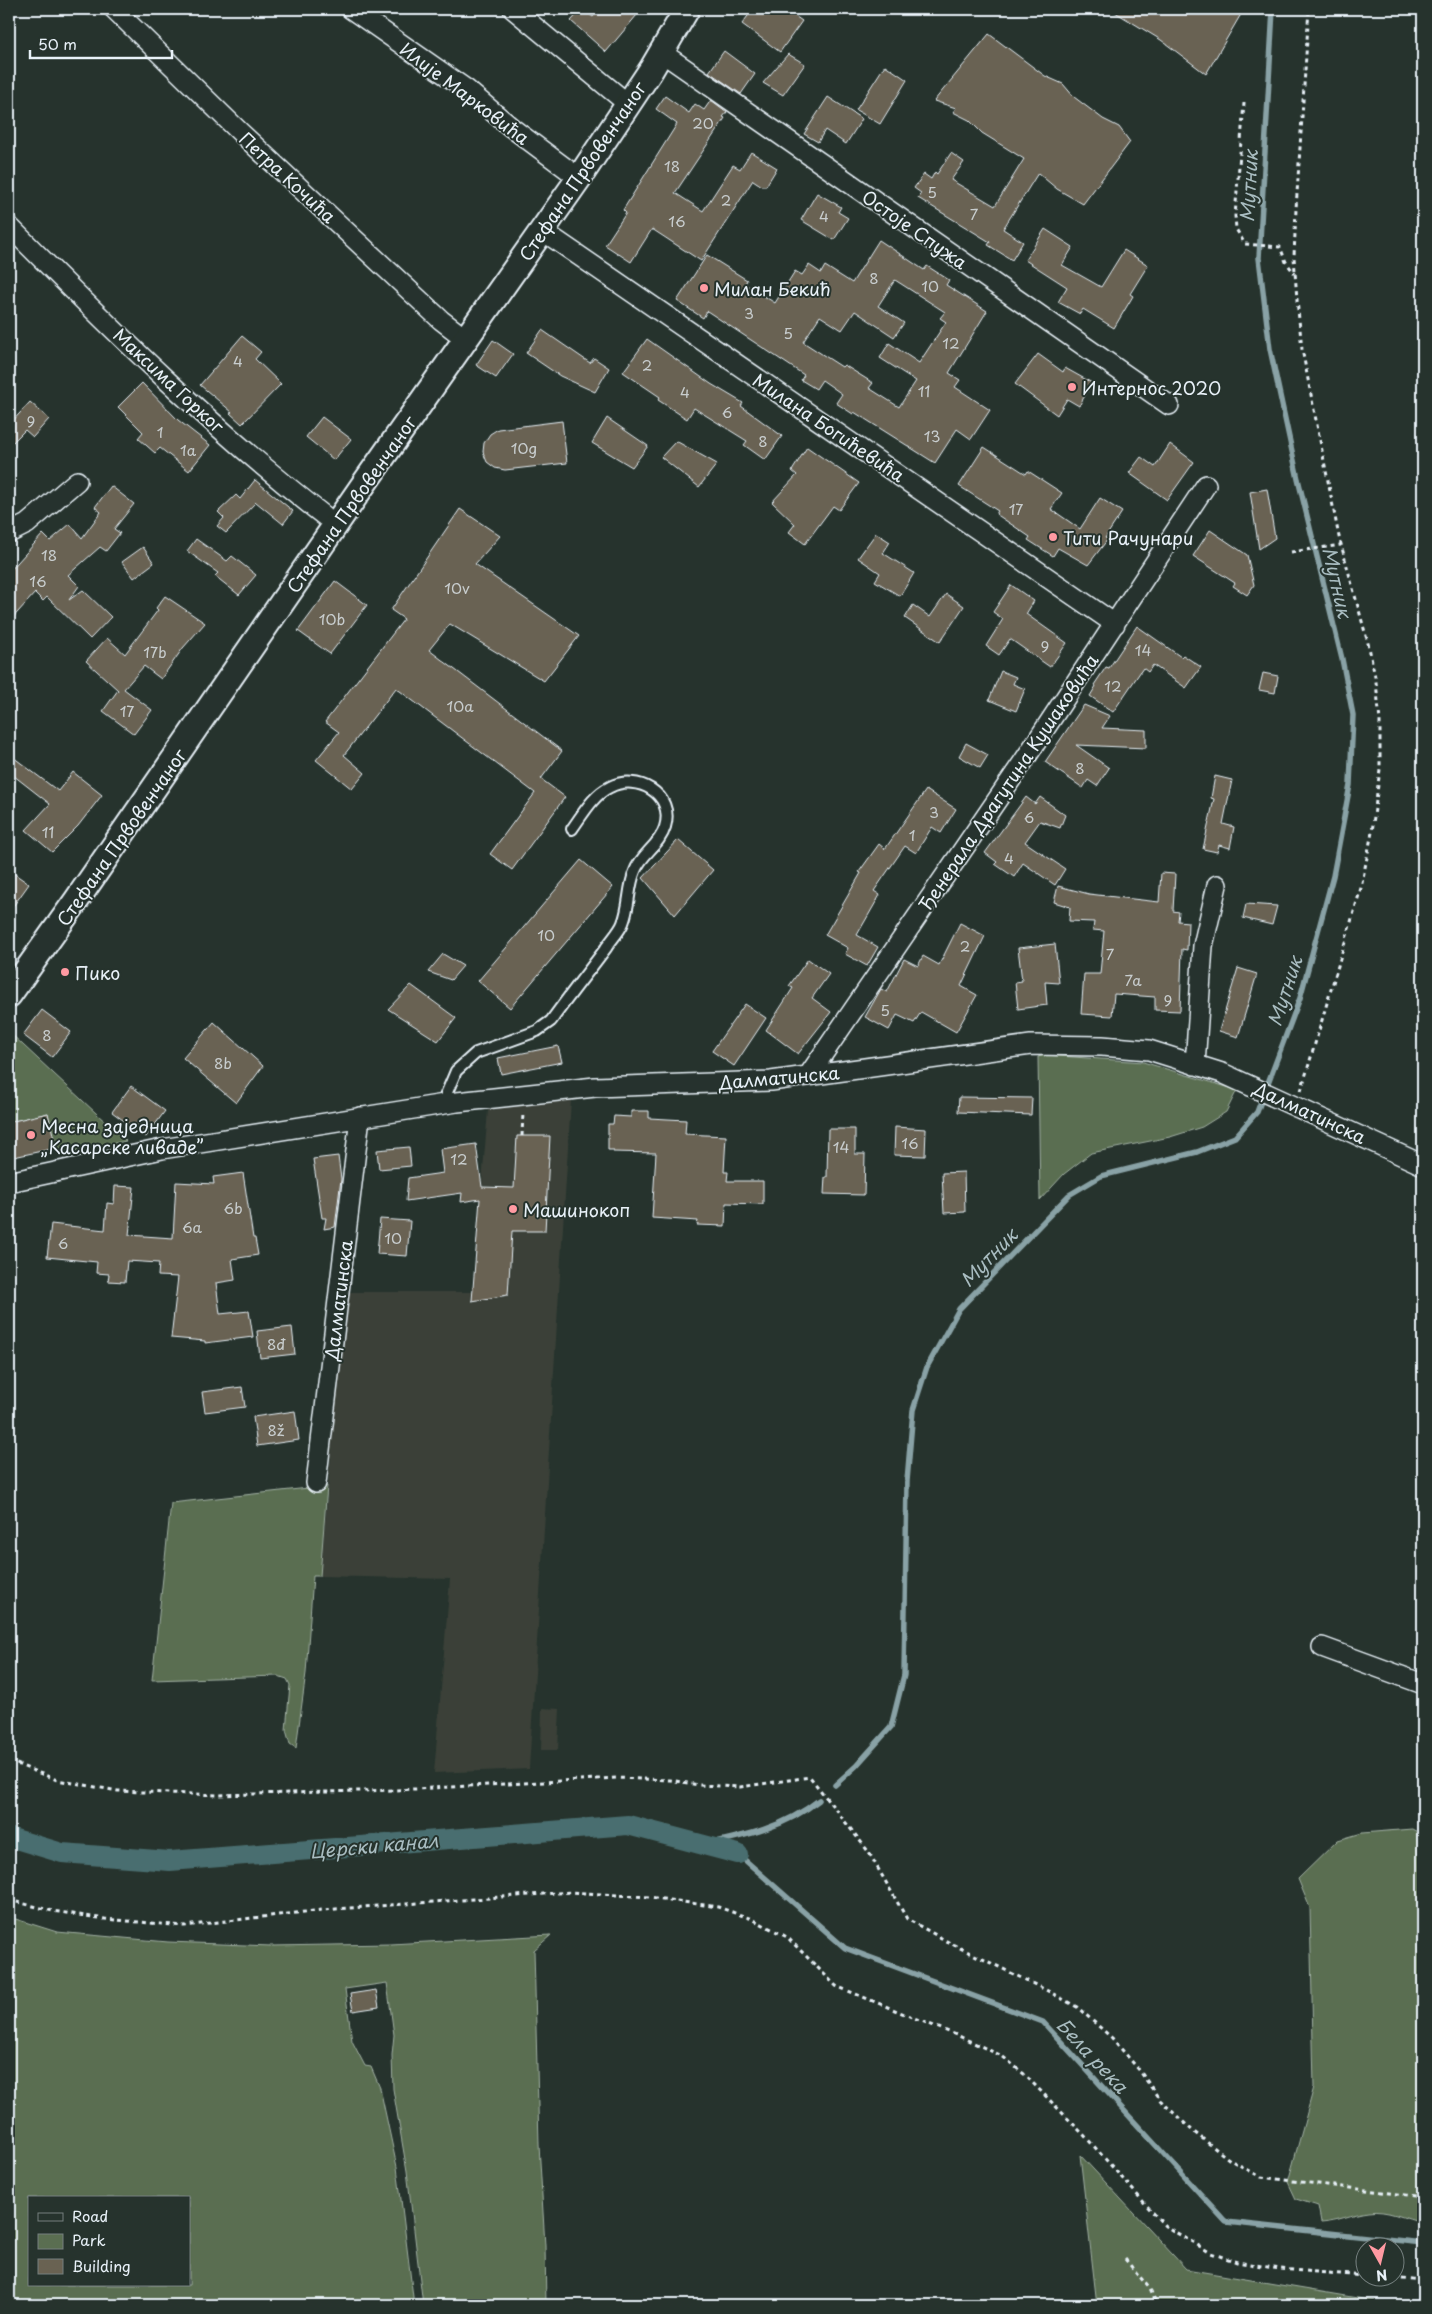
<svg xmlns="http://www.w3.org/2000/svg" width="1432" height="2314" font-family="'Playpen Sans',sans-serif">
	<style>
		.built { fill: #3a4138 }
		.green { fill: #5a6e51; stroke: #a1b0a4; fill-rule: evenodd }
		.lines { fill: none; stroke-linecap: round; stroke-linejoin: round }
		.stream { stroke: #89a2a6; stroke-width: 5.5 }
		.canal { stroke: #4a6e6f; stroke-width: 20 }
		.building { fill: #696252; stroke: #e8f1f8; fill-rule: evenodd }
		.service-casing { stroke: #e8f1f8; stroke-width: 14 }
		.minor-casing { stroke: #e8f1f8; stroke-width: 22 }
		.tertiary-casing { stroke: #e8f1f8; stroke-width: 28 }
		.path { stroke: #e8f1f8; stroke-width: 3; stroke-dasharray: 4 4; stroke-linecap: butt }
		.service { stroke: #26332d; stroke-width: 10 }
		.minor { stroke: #26332d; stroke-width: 19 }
		.tertiary { stroke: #26332d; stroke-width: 24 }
		.poi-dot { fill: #ff9aa2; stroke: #26332d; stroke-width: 2 }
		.labels { text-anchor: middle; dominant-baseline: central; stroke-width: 4; stroke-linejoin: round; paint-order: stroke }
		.number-label { font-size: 15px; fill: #c8cdce }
		.street-label { font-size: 18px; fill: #e8f1f8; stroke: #26332d }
		.poi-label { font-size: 18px; fill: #e8f1f8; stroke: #26332d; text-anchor: start }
		.water-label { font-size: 19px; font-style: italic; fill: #a9bdc1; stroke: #26332d }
	</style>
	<rect width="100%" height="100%" fill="#26332d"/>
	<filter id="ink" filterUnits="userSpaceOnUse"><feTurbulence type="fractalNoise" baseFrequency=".02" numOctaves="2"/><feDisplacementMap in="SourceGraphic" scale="10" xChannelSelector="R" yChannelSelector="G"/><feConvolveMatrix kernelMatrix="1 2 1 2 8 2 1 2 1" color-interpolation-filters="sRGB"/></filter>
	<g filter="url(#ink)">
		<path class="built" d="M571,1100L529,1769L434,1773L450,1579L320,1576L340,1352L348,1292H473L488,1110Z
			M542,1708L560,1709L558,1750H541Z"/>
		<path class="green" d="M9,1032L126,1141L74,1151L55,1148L48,1113L9,1122Z
			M1045,1055L1143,1062L1237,1090L1226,1112L1202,1127L1170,1137L1091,1153L1064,1174L1040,1200L1038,1057Z
			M327,1486L320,1576H313L306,1673L296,1748L290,1744L286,1730L290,1685L287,1679L278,1676L152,1680L171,1503Z
			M1412,1829L1423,1835V2223C1405,2219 1387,2209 1368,2212C1352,2214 1338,2221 1321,2222L1318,2206L1296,2199L1288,2182L1314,2087L1310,1908L1298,1879L1338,1840L1362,1833Z
			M9,1917L57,1932L168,1942L271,1946L391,1944L551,1935L534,1950L539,2145L545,2246L546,2305H423L407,2171L393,2089L392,2055L394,2035L387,1983L345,1989L352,2041L365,2066L371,2067L380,2088L397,2167L414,2305H9ZM29,2198H189V2285H29Z
			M1080,2155L1186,2269L1375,2301L1378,2305H1097Z"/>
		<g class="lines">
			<path class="stream" d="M835,1785L856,1766L891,1727L904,1675L907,1481L913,1410L927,1367L959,1309L1069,1195L1101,1176L1197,1152L1235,1137L1257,1112L1300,998L1333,876L1350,785L1353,715L1342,659L1298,479L1270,349L1259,258L1273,9
				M702,1845C745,1836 784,1828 819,1800
				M738,1854L845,1948L1043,2022L1226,2222L1423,2243"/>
			<path class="canal" d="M9,1837L62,1853L170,1861L628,1825L738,1854"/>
		</g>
		<path class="building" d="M582,9L593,17L600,9H642L606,52L571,21Z
			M753,9H785L802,21L780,52L742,24Z
			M1110,9H1244L1206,74L1161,40Z
			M989,34L1045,76L1063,84L1074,97L1103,119L1119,127L1130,142L1083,204L1057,189L1038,173L1003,229L1023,242L1012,260L988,245L990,242L918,198L921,193L914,188L924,174L931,179L935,172L937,174L951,153L964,162L951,180L995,206L1024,159L982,133L969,120L953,112L956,108L934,101Z
			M724,51L755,74L741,94L709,72Z
			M788,54L805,64L783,95L763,83Z
			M885,65L907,80L880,124L856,110Z
			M665,96L689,113L695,104L704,110L711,100L727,112L723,117L725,118L675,193L703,211L733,165L740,169L751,152L777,168L766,186H762L753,180L701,261L652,229L631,262L605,245L626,213L623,210L677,124L656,109Z
			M828,97L862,119L846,144L825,130L818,142L804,134Z
			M817,193L841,207L838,212L848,218L834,240L801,220Z
			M1045,229L1073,247L1062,265L1101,287L1124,250L1148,265L1130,294L1133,296L1114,328L1083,309L1080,314L1058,302L1067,287L1025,260Z
			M879,240L924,270L927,266L949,280L946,285L987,311L949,373L960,380L955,387L990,410L971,439L957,429L935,463L854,412L853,414L836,403L842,394L822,380L816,389L801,380L804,375L707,311L703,318L677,301L707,255L747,280L745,284L775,303L795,271L802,275L809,265L821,273L825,266L852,283ZM895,280L945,312L940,318L946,322L919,363L889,343L880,358L916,381L899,407L869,388L873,383L844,365L842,367L803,342L820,316L842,330L855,311L894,337L904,323L878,306Z
			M542,330L590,363L594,358L609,368L595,392L560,376L526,353Z
			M242,336L261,352L255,359L281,384L242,424L230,413L232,412L200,385Z
			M647,339L711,384L743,403L741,406L782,436L765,460L744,445L747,441L694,408L687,419L658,400L660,397L623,372Z
			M493,340L513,354L496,378L476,365Z
			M1038,354L1063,372L1065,368L1092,383L1079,406L1067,399L1057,415L1015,384Z
			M142,383L178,420L210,445L189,471L160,448L155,453L138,438L143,432L118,407Z
			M30,402L49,419L33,437L25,430L9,446V425Z
			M322,417L351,439L334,460L306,437Z
			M607,418L648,446L632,467L592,443Z
			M562,421L567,463L505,470L495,468L487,462L483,452L484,443L490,434L498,429Z
			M676,441L717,464L699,487L661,457Z
			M1170,444L1194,462L1167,500L1129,473L1141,457L1155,467Z
			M807,447L859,483L839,510L833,506L805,544L789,532L795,524L772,502L797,475L792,471Z
			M984,447L1026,474L1028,471L1062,493L1051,509L1080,529L1100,498L1122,512L1105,538L1108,539L1088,565L1058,548L1053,556L1028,540L1030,537L996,514L998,511L959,486Z
			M255,480L293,511L283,524L256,502L226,533L217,526L224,518L218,512L236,495L240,499Z
			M111,486L134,504L114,529L120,533L106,551L100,547L68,575L79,586L69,600L83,590L111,617L90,639L47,597L43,601L35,593L9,622V572L43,534L50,541L70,524L82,538L101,512L95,507Z
			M1267,489L1275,538L1259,549L1250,492Z
			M460,509L500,536L475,564L579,636L544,681L450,624L429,650L562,751L541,779L565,797L512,870L490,854L535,793L396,688L344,755L365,773L352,789L316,760L339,732L325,722L404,619L391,610Z
			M1210,530L1247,555L1254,585L1247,595L1233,586L1235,583L1193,556Z
			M876,533L890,542L883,553L914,573L900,596L875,581L880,573L858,558Z
			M196,539L227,561L232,556L256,575L239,595L215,576L218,573L187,551Z
			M143,547L154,563L134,578L122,562Z
			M335,581L367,605L330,654L298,631Z
			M1011,585L1034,601L1026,614L1067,643L1050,667L1010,639L999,655L986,646L1003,619L993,612Z
			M946,594L964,606L940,642L905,618L913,605L930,617Z
			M165,596L205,623L183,648L161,679L144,666L124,689L152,710L134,734L103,711L118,690L86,661L107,638L125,654L158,610L156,608Z
			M1137,626L1181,657L1183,655L1201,667L1186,688L1153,665L1148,672L1143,668L1113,712L1090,696L1096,686L1094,685L1106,667L1109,668Z
			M1001,671L1016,677L1013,684L1025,689L1016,711L989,700Z
			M1263,673L1278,676L1275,693L1259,690Z
			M1084,705L1110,716L1102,728L1146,730V748L1076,745L1109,768L1097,786L1088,780L1083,788L1045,762Z
			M966,743L988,755L980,768L959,756Z
			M9,754L58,791L73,772L102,795L78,826L52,852L26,830L50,804L9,772Z
			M1215,776L1232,780L1223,824L1234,827L1230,848L1219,845L1217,852L1203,849L1214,799L1211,798Z
			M926,790L956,809L941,833L932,827L916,853L905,846L874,891L880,895L857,935L878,947L867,966L845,954L848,948L825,935L861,873L859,872L879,844L885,849Z
			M1026,797L1035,804L1040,797L1065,815L1060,828L1040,821L1025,842L1065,869L1055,885L1023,863L1014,877L995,864L997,862L985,853Z
			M678,840L713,870L675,915L643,878Z
			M581,860L613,887L510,1008L478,981Z
			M9,870L29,884L9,912Z
			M1161,873L1175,874L1173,911L1179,912L1178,921L1188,922L1187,950L1182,949L1180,1011L1155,1010V997L1114,994L1112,1016L1081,1014L1084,974H1100L1104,931L1093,930L1094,922L1069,921L1070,907L1054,902L1058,886L1089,894L1159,902Z
			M1246,904L1277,906L1272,925L1243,918Z
			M960,923L985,936L961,986L977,995L956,1032L921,1012L914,1023L897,1015L889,1030L865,1017L881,989L887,992L904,959L918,966L923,956L939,965Z
			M1055,944L1059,983L1045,982L1047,1005L1018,1009L1015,982L1022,981L1018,948Z
			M443,954L463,966L451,980L428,972Z
			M808,959L829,974L812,998L831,1012L798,1054L766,1030L793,988L789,986Z
			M1238,968L1257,974L1238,1037L1219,1031Z
			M411,985L456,1018L438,1041L388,1009Z
			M745,1004L766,1018L734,1066L712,1051Z
			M42,1010L71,1032L52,1057L23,1035Z
			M214,1022L263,1066L236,1103L183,1058Z
			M558,1046L562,1062L501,1074L498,1058Z
			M131,1086L165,1111L146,1137L112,1112Z
			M959,1097L1032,1098L1031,1115L958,1112Z
			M631,1111H649V1118L686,1120L685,1134L726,1136L724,1172H728L727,1181H763V1204L726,1203L725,1226L697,1225L698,1221L652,1218L656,1153L613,1152V1150H608V1124H613L614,1116L631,1117Z
			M48,1113L56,1148L9,1158V1122Z
			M895,1127L926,1129L925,1156L894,1155Z
			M828,1129H855V1154H865L864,1195L824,1194L825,1177H827Z
			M517,1136H550L545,1231H512L508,1295L472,1301L480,1199L461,1202L462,1193L406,1201L408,1178L443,1173L440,1149L476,1144L482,1187L514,1188Z
			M409,1147L411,1166L379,1169L377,1150Z
			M338,1156L341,1179L335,1227L324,1229L326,1218H322L313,1159Z
			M964,1172L965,1212L944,1213L942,1173Z
			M243,1173L253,1238H255L258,1255L232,1259L235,1280L216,1283L220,1314L249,1311L253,1337L205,1343V1341L171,1338L178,1277L158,1276L159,1263L127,1261L125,1282L108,1281L109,1274L96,1273L97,1262L47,1257L51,1224L105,1230L107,1203L114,1204L115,1186L134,1187L129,1235L173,1238L176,1182L214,1184L213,1177Z
			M380,1219L410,1221L407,1256L377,1254Z
			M292,1327L295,1354L260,1358L257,1331Z
			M242,1387L245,1407L205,1412L202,1392Z
			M295,1411L299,1440L257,1446L253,1417Z
			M376,1990L379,2007L353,2011L350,1994Z"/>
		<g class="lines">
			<defs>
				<path id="service" d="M442,1104L456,1071L476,1053L537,1031L551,1021C569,996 588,972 606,948C611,940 620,931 623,923C630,906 628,887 635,871C641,854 660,845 665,827C675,794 637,773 610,787C593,795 583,814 572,829"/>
				<path id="minor" d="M114,9L240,132L441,320L467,340
					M351,9L466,89L512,128L579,178
					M513,9L628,104
					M661,52L1169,405
					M9,226C113,331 219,435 336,525
					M543,231L1115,624
					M9,533L27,524L77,481
					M1195,1065L1203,946L1217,885
					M808,1076L1023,762L1206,485
					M9,1182L162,1149L457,1102L595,1087L771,1081L1031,1045L1102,1046L1149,1050L1222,1073L1423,1165
					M316,1483L360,1117
					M1322,1647L1423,1684"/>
				<path id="tertiary" d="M9,995L76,901L361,488L579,178L651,70L687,9"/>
			</defs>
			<use href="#service" class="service-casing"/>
			<use href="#minor" class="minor-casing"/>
			<use href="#tertiary" class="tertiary-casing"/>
			<path class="path" d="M1244,103L1235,216L1236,229L1245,244L1280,247L1286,262L1295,274
				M1291,552L1341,545
				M1301,1091L1361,888L1372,832L1380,769V721L1376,682L1369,647L1339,537L1302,349L1297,300L1294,257L1296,209L1309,9
				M522,1136L523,1112
				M9,1761L57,1780L118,1791L219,1795L396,1790L616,1778L670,1780L699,1785L740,1787L810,1777L868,1851L907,1919L952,1944L1046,1990L1077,2007L1112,2038L1140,2071L1160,2100L1194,2132L1230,2160L1261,2177L1423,2197
				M9,1900L53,1911L105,1919L184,1926L322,1910L571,1892L649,1897L718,1907L752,1919L787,1937L836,1986L961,2037L1002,2056L1024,2074L1083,2134L1165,2226L1211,2253L1237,2262L1280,2269L1364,2276
				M1125,2259L1150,2289L1157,2305
				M1370,2276L1423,2281"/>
			<use href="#service" class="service"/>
			<use href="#minor" class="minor"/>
			<use href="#tertiary" class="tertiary"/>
		</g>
	</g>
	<g class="poi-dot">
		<circle cx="704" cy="288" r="5"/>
		<circle cx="1072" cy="387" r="5"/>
		<circle cx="1053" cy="537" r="5"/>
		<circle cx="65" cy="972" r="5"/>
		<circle cx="31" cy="1135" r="5"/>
		<circle cx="513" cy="1209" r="5"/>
	</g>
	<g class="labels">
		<g class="number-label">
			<text x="703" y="122">20</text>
			<text x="672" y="165">18</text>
			<text x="932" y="191">5</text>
			<text x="726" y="199">2</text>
			<text x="974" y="213">7</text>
			<text x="824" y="215">4</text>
			<text x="677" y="220">16</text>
			<text x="874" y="277">8</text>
			<text x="930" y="285">10</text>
			<text x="749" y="312">3</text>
			<text x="788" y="332">5</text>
			<text x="951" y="342">12</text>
			<text x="238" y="360">4</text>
			<text x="647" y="364">2</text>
			<text x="924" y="390">11</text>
			<text x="685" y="391">4</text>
			<text x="727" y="411">6</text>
			<text x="31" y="420">9</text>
			<text x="160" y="431">1</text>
			<text x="932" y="435">13</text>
			<text x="763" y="440">8</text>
			<text x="524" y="447">10g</text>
			<text x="188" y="449">1a</text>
			<text x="1016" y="508">17</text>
			<text x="49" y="554">18</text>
			<text x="38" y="580">16</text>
			<text x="457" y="587">10v</text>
			<text x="332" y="618">10b</text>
			<text x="1045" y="645">9</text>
			<text x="1143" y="649">14</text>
			<text x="155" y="651">17b</text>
			<text x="1113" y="685">12</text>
			<text x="460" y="705">10a</text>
			<text x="127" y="710">17</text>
			<text x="1080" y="767">8</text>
			<text x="934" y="811">3</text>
			<text x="1029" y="816">6</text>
			<text x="48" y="831">11</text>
			<text x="912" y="834">1</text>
			<text x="1009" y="857">4</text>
			<text x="546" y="934">10</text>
			<text x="965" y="945">2</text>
			<text x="1110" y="953">7</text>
			<text x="1133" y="979">7a</text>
			<text x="1168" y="999">9</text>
			<text x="885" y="1009">5</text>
			<text x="47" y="1034">8</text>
			<text x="223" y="1062">8b</text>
			<text x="910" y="1142">16</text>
			<text x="841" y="1146">14</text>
			<text x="459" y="1158">12</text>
			<text x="233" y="1207">6b</text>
			<text x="192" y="1226">6a</text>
			<text x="393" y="1237">10</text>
			<text x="63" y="1242">6</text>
			<text x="276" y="1343">8đ</text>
			<text x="276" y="1429">8ž</text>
		</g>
		<g class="street-label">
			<text transform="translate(465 93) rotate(37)">Илије Марковића</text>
			<text transform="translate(582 171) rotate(-56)">Стефана Првовенчаног</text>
			<text transform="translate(288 177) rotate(43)">Петра Кочића</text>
			<text transform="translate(915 229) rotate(35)">Остоје Спужа</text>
			<text transform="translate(169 380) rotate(43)">Максима Горког</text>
			<text transform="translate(829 427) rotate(34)">Милана Богићевића</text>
			<text transform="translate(351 504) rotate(-55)">Стефана Првовенчаног</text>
			<text transform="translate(1008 782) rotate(-56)">Ђенерала Драгутина Кушаковића</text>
			<text transform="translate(121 837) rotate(-55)">Стефана Првовенчаног</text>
			<text transform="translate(779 1077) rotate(-5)">Далматинска</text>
			<text transform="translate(1310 1112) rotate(25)">Далматинска</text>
			<text transform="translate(338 1300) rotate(-83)">Далматинска</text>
		</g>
		<g class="poi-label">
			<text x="714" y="288">Милан Бекић</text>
			<text x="1082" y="387">Интернос 2020</text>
			<text x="1063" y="537">Тити Рачунари</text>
			<text x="75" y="972">Пико</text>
			<text x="41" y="1125">Месна заједница<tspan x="41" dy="21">„Касарске ливаде”</tspan></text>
			<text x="523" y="1209">Машинокоп</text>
		</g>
		<g class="water-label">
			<text transform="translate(1248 186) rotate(-87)">Мутник</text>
			<text transform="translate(1338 582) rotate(77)">Мутник</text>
			<text transform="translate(1284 991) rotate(-72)">Мутник</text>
			<text transform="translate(988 1257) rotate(-46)">Мутник</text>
			<text transform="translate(374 1845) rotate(-5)">Церски канал</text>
			<text transform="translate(1093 2055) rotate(47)">Бела река</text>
		</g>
	</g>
	<rect width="1432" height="2314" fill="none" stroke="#26332d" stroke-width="30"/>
	<rect x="15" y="15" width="1402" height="2284" fill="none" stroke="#e8f1f8" stroke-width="2" filter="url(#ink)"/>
	<rect x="28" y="2196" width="162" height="90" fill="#26332d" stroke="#747f7e"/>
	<rect x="38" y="2213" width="25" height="8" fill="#26332d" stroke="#747f7e"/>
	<text x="72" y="2222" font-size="15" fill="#e8f1f8">Road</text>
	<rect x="38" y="2234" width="25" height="15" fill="#5a6e51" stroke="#747f7e"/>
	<text x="72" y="2246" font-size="15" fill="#e8f1f8">Park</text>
	<rect x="38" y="2259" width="25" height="15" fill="#696252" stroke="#747f7e"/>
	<text x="72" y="2272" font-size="15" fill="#e8f1f8">Building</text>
	<g transform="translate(1380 2262) rotate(172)"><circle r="24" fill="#26332d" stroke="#747f7e"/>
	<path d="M0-4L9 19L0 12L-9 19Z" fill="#ff9aa2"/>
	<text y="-8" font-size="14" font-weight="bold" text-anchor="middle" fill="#e8f1f8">N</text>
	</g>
	<path d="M30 50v8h142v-8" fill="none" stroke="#e8f1f8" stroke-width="2.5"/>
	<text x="38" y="50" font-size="15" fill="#e8f1f8" stroke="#26332d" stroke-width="4" paint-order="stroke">50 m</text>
</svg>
